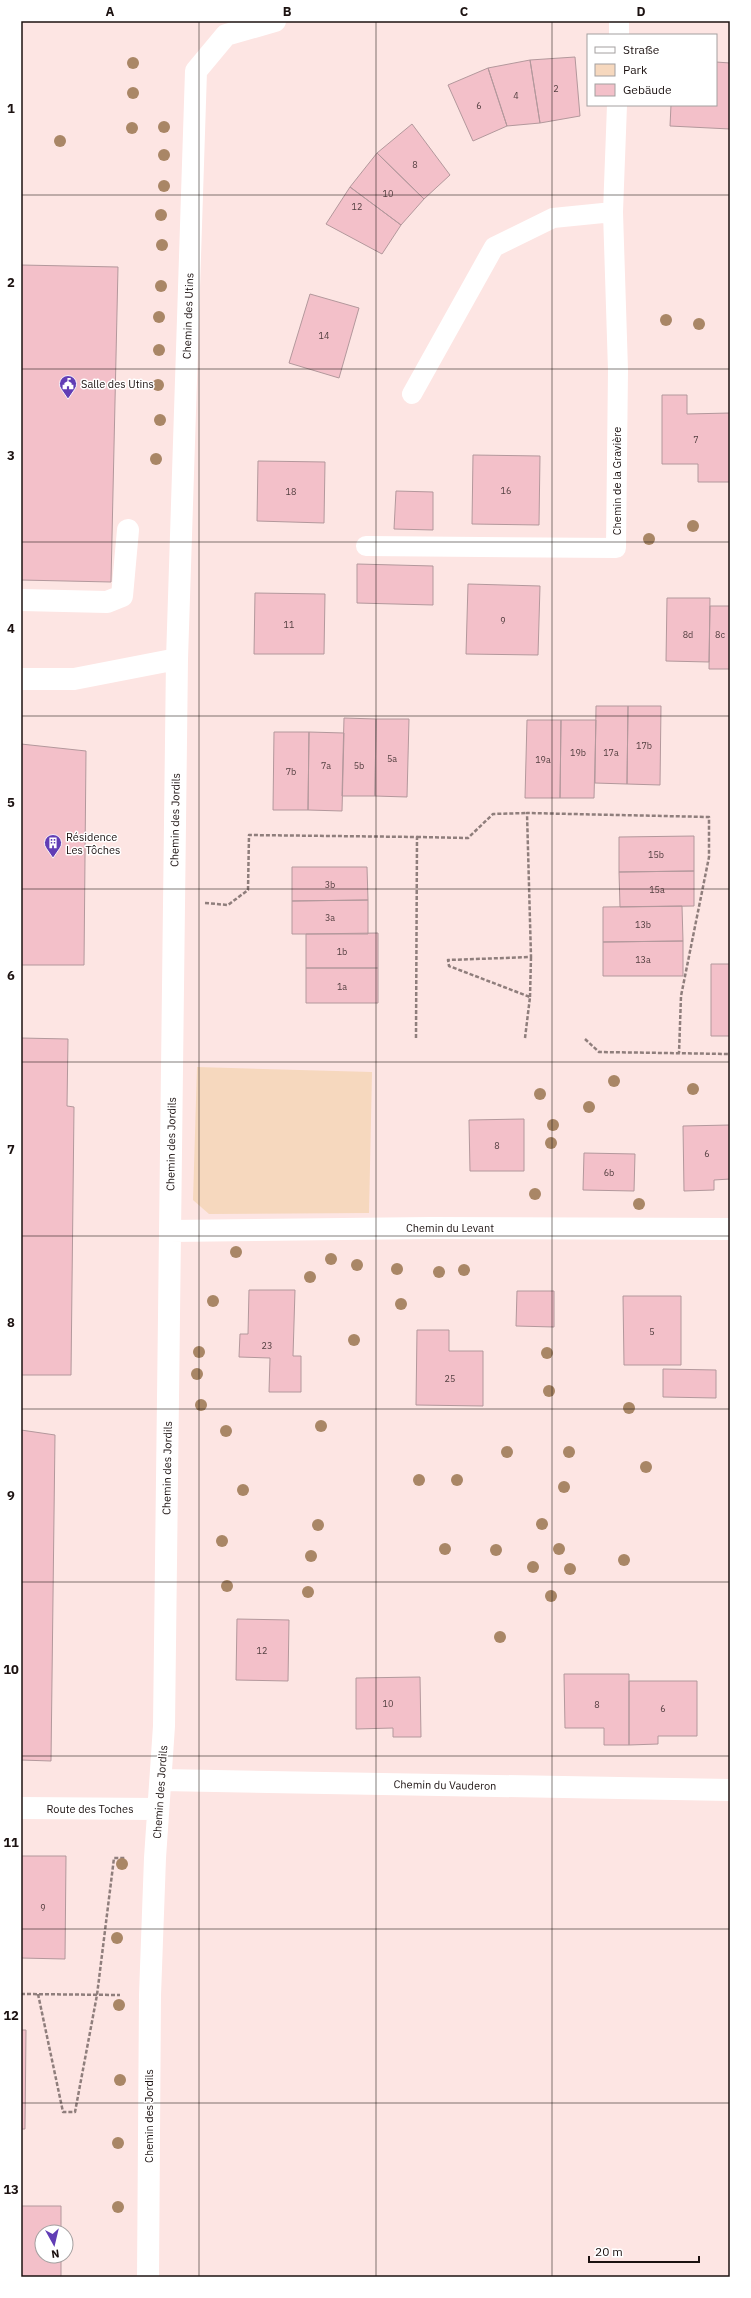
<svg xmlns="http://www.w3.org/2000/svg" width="751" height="2298" font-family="'IBM Plex Sans',sans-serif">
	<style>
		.green { fill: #f6d8be }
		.building { fill: #f3c0c9; stroke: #b3989c }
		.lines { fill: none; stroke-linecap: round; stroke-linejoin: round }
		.path { stroke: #8f7e7c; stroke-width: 2.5; stroke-dasharray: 4 2; stroke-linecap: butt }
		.service { stroke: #fff; stroke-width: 20 }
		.pedestrian { stroke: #fff; stroke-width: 22 }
		.minor { stroke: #fff; stroke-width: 22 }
		.tree { fill: #a98666 }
		.grid { fill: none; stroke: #1c1211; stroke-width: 1; stroke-opacity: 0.55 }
		.labels { text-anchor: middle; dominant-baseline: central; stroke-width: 3; stroke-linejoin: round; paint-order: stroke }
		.number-label { font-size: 9px; fill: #523e3f }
		.street-label { font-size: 11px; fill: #1c1211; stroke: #fff }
		.poi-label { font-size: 11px; fill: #1c1211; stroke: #fff; text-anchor: start }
		.neatline { fill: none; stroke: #1c1211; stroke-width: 1.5 }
		.grid-label { font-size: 13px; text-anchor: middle; font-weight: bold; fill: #1c1211 }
	</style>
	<rect width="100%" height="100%" fill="#fde5e3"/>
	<path class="green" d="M197,1067L372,1072L369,1213L209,1214L193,1200Z"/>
	<path class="building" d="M575,57L580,116L540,123L530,60Z
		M530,60L540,123L507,126L488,68Z
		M716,62L730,63V129L670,126L671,105H716Z
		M488,68L507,126L473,141L448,85Z
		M412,124L450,175L424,199L377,153Z
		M377,153L424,199L401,225L350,187Z
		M350,187L401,225L382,254L326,224Z
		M21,265L118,267L111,582L21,580Z
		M310,294L359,308L339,378L289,363Z
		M662,395H687V414L730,413V482H698V464H662Z
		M473,455L540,456L539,525L472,524Z
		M258,461L325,462L324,523L257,521Z
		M396,491L433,492V530L394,529Z
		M357,564L433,566V605L357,603Z
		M468,584L540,586L538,655L466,654Z
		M255,593L325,594L324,654H254Z
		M667,598H710L709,662L666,661Z
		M710,606H730V669H709Z
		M596,706H628L627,784L595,783Z
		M628,706H661L660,785L627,784Z
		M344,718L376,719L375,796H342Z
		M376,719H409L407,797L375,796Z
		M527,720H561L560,798H525Z
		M561,720H596L594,798H560Z
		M274,732H309L308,810H273Z
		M309,732L344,733L342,811L308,810Z
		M21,744L86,751L84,965H21Z
		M694,836V871L619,872V837Z
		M292,867H367L368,900L292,901Z
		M694,871V906L620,907L619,872Z
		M368,900V934H292V901Z
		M682,906L683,941L603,942V907Z
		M378,933V968H306V934Z
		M683,941V976H603V942Z
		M711,964H730V1036H711Z
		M306,968H378V1003H306Z
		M21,1038L68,1039L67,1106L74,1107L71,1375H21Z
		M524,1119V1171H470L469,1120Z
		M730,1125V1179L714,1180V1190L684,1191L683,1126Z
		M584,1153L635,1154L634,1191L583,1190Z
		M249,1290H295L293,1356H301V1392H269L270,1358L239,1357L240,1334H248Z
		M517,1291H554V1327L516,1326Z
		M623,1296H681V1365H624Z
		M417,1330H449V1351H483V1406L416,1405Z
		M663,1369L716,1370V1398L663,1397Z
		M21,1430L55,1435L51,1761L21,1760Z
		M237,1619L289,1620L288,1681L236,1680Z
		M564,1674H629V1745H604V1728H565Z
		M420,1677L421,1737H393V1728L356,1729V1678Z
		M629,1681H697V1736H658V1744L629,1745Z
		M21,1856H66L65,1959L21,1958Z
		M21,2030H26L25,2129H21Z
		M21,2206H61V2232H42V2256H61V2277H21Z"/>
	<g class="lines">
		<path class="path" d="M417,837L468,838L493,814L527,813
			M205,903L228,905L248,890L249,835L417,837L416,1038
			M530,997L531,957
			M525,1038L530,997L449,966L448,960L531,957L527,813L709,817V857L681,996L679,1053
			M585,1039L599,1052L730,1054
			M21,1994L120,1995
			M38,1994L63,2112H75L97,1995L114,1858H125"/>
		<path class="service" d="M619,35V21
			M412,394L494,247L553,218L613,212
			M366,546L616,548L618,370L613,212L617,105"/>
		<path class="pedestrian" d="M21,600L107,602L122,596L128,530"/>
		<path class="minor" d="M21,679H74L177,659
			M170,1231L431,1228L730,1229
			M161,1780L730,1790
			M21,1808L158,1809
			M148,2277L150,1995L155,1858L164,1726L177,659L196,71L226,35L275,21"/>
	</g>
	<g class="tree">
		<circle cx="133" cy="63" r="6"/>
		<circle cx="133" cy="93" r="6"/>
		<circle cx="164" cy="127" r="6"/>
		<circle cx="132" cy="128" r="6"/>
		<circle cx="60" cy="141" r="6"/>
		<circle cx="164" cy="155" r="6"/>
		<circle cx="164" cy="186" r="6"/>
		<circle cx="161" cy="215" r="6"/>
		<circle cx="162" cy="245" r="6"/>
		<circle cx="161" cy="286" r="6"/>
		<circle cx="159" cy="317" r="6"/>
		<circle cx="666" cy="320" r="6"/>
		<circle cx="699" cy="324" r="6"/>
		<circle cx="159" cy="350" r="6"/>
		<circle cx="158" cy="385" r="6"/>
		<circle cx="160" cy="420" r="6"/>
		<circle cx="156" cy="459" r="6"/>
		<circle cx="693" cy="526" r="6"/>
		<circle cx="649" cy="539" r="6"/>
		<circle cx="614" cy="1081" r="6"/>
		<circle cx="693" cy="1089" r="6"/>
		<circle cx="540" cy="1094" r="6"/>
		<circle cx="589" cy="1107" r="6"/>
		<circle cx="553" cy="1125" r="6"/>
		<circle cx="551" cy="1143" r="6"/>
		<circle cx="535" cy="1194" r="6"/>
		<circle cx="639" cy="1204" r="6"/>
		<circle cx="236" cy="1252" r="6"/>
		<circle cx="331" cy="1259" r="6"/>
		<circle cx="357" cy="1265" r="6"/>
		<circle cx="397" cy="1269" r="6"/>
		<circle cx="464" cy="1270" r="6"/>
		<circle cx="439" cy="1272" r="6"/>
		<circle cx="310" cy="1277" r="6"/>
		<circle cx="213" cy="1301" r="6"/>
		<circle cx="401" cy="1304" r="6"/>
		<circle cx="354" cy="1340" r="6"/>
		<circle cx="199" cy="1352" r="6"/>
		<circle cx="547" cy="1353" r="6"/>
		<circle cx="197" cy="1374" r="6"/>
		<circle cx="549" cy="1391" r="6"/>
		<circle cx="201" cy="1405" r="6"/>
		<circle cx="629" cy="1408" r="6"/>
		<circle cx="321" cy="1426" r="6"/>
		<circle cx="226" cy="1431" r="6"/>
		<circle cx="507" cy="1452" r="6"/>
		<circle cx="569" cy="1452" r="6"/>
		<circle cx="646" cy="1467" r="6"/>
		<circle cx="419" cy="1480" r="6"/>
		<circle cx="457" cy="1480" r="6"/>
		<circle cx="564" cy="1487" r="6"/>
		<circle cx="243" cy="1490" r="6"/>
		<circle cx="542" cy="1524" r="6"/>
		<circle cx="318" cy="1525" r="6"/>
		<circle cx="222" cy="1541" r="6"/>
		<circle cx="445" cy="1549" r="6"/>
		<circle cx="559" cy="1549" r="6"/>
		<circle cx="496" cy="1550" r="6"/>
		<circle cx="311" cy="1556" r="6"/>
		<circle cx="624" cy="1560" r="6"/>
		<circle cx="533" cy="1567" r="6"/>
		<circle cx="570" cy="1569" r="6"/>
		<circle cx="227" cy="1586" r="6"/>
		<circle cx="308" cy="1592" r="6"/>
		<circle cx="551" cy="1596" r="6"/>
		<circle cx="500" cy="1637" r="6"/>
		<circle cx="122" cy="1864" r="6"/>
		<circle cx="117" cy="1938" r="6"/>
		<circle cx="119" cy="2005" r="6"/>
		<circle cx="120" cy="2080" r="6"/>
		<circle cx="118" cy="2143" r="6"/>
		<circle cx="118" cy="2207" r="6"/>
	</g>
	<path class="grid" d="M199,21V2277M376,21V2277M552,21V2277M21,195H730M21,369H730M21,542H730M21,716H730M21,889H730M21,1062H730M21,1236H730M21,1409H730M21,1582H730M21,1756H730M21,1929H730M21,2103H730"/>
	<defs>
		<symbol id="civic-pin" viewBox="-11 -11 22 30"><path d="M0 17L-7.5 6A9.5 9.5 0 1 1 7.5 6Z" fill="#613db5" stroke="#fff"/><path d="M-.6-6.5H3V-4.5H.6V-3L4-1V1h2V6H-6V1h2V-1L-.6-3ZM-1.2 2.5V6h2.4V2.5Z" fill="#fff"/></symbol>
		<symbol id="building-pin" viewBox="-11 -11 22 30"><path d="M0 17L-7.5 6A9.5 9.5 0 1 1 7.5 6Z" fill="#613db5" stroke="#fff"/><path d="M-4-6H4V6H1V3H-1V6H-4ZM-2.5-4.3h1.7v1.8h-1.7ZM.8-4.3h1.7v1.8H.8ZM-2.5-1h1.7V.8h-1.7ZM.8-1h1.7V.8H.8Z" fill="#fff"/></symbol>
	</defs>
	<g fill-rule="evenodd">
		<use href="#civic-pin" x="58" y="374" width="20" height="27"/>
		<use href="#building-pin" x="43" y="833" width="20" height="27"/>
	</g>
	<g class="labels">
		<g class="number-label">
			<text x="556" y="88">2</text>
			<text x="516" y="95">4</text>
			<text x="479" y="105">6</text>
			<text x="415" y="164">8</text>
			<text x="388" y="193">10</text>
			<text x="357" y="206">12</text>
			<text x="324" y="335">14</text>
			<text x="696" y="439">7</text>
			<text x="506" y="490">16</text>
			<text x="291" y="491">18</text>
			<text x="503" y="620">9</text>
			<text x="289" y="624">11</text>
			<text x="688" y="634">8d</text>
			<text x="720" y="634">8c</text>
			<text x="644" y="745">17b</text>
			<text x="578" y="752">19b</text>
			<text x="611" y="752">17a</text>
			<text x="392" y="758">5a</text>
			<text x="543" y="759">19a</text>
			<text x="326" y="765">7a</text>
			<text x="359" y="765">5b</text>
			<text x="291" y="771">7b</text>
			<text x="656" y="854">15b</text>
			<text x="330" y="884">3b</text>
			<text x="657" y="889">15a</text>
			<text x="330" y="917">3a</text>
			<text x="643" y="924">13b</text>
			<text x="342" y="951">1b</text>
			<text x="643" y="959">13a</text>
			<text x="342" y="986">1a</text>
			<text x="497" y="1145">8</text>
			<text x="707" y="1153">6</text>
			<text x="609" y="1172">6b</text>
			<text x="652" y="1331">5</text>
			<text x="267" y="1345">23</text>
			<text x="450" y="1378">25</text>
			<text x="262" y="1650">12</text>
			<text x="388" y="1703">10</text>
			<text x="597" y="1704">8</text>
			<text x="663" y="1708">6</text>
			<text x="43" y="1907">9</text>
		</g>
		<g class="street-label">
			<text transform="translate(188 316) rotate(-88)">Chemin des Utins</text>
			<text transform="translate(617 481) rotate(-90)">Chemin de la Gravière</text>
			<text transform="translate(175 820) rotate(-89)">Chemin des Jordils</text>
			<text transform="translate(171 1144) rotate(-89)">Chemin des Jordils</text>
			<text x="450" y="1228">Chemin du Levant</text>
			<text transform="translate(167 1468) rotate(-89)">Chemin des Jordils</text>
			<text transform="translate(445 1785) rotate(1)">Chemin du Vauderon</text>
			<text transform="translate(160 1792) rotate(-86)">Chemin des Jordils</text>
			<text x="90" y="1809">Route des Toches</text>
			<text transform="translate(149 2116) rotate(-90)">Chemin des Jordils</text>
		</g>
		<g class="poi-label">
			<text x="81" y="384">Salle des Utins</text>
			<text x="66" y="837">Résidence<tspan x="66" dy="13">Les Tôches</tspan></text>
		</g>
	</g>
	<rect width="751" height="2298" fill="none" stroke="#ffffff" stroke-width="44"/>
	<rect x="587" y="34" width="130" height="72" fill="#ffffff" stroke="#a4a0a0"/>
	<rect x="595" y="47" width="20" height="6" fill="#ffffff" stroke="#a4a0a0"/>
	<text x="623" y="54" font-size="12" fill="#1c1211">Straße</text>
	<rect x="595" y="64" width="20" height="12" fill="#f6d8be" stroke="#a4a0a0"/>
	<text x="623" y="74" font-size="12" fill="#1c1211">Park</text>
	<rect x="595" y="84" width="20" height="12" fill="#f3c0c9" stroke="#a4a0a0"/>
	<text x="623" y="94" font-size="12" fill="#1c1211">Gebäude</text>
	<g transform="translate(54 2244) rotate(172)"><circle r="19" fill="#ffffff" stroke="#a4a0a0"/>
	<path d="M0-3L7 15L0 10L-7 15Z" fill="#613db5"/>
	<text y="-6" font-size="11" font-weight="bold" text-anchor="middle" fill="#1c1211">N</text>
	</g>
	<path d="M589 2256v6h110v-6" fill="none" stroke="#1c1211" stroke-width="2"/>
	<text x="595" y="2256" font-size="12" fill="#1c1211" stroke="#ffffff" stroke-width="3" paint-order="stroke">20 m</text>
	<rect x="22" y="22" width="707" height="2254" class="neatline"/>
	<g class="grid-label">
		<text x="110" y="16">A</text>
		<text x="287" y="16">B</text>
		<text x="464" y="16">C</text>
		<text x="641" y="16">D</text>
		<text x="11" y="113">1</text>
		<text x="11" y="287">2</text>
		<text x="11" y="460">3</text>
		<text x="11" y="633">4</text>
		<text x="11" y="807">5</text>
		<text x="11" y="980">6</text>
		<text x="11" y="1154">7</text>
		<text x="11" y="1327">8</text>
		<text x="11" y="1500">9</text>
		<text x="11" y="1674">10</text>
		<text x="11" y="1847">11</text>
		<text x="11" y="2020">12</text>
		<text x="11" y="2194">13</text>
	</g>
</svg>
